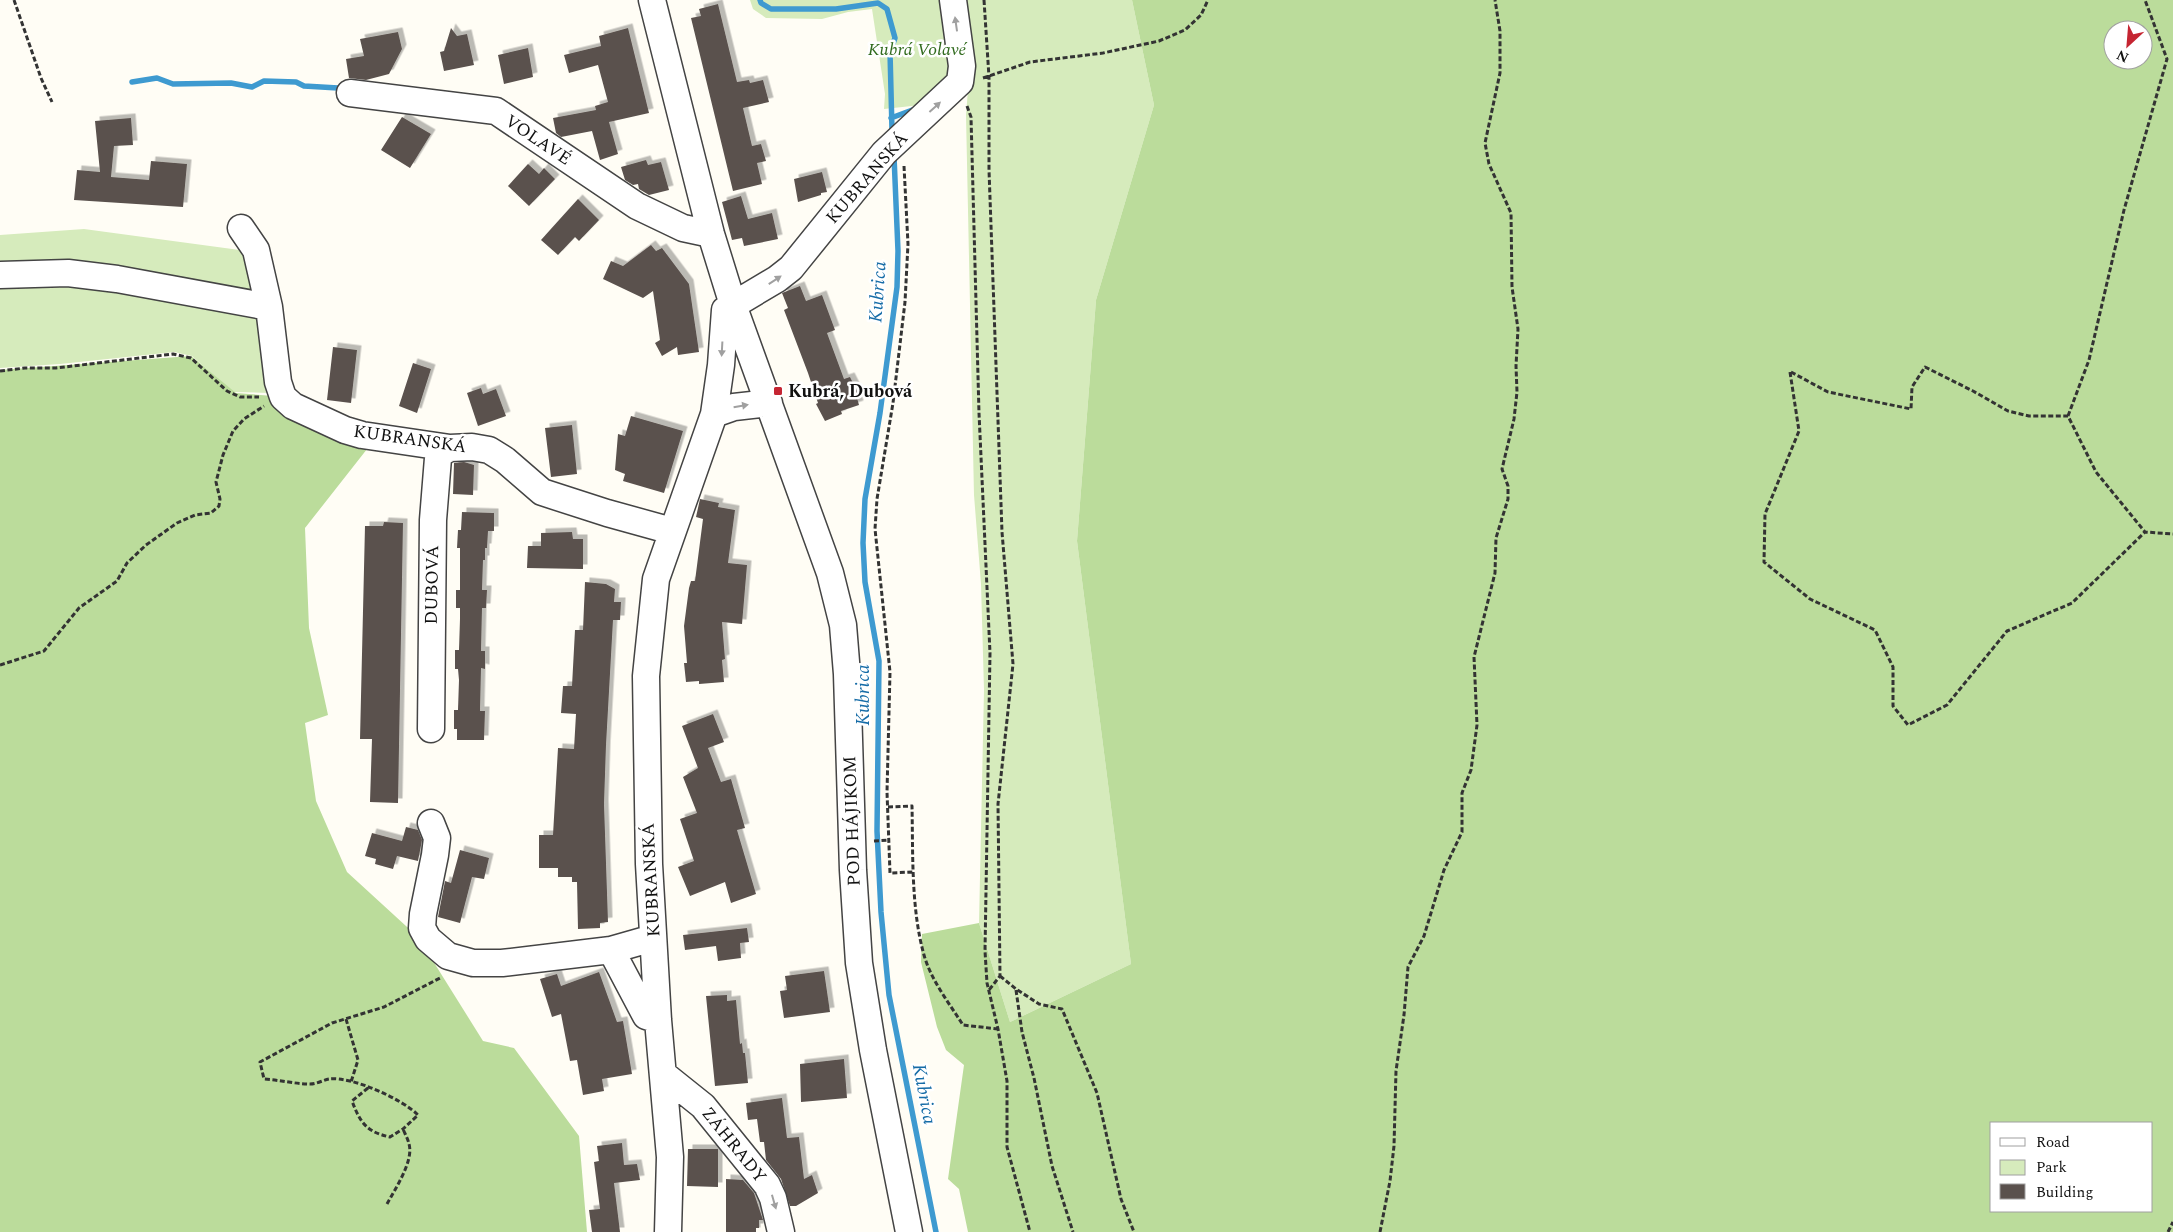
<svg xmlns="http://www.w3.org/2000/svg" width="2173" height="1232" font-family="Spectral,serif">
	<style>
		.green { fill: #d6ebbc }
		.forest { fill: #bbdc9b; fill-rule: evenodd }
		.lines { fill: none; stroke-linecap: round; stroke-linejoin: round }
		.stream { stroke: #3e9ad0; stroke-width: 5.5 }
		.building { fill: #5a514d; filter: url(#shadow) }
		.minor-casing { stroke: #444; stroke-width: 29 }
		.path { stroke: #333; stroke-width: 3; stroke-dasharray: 5 2.5; stroke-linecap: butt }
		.minor { stroke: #fff; stroke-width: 26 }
		.oneway { fill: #a0a0a0 }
		.poi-dot { fill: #c52532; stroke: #fff; stroke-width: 2 }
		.labels { text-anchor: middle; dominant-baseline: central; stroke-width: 5; stroke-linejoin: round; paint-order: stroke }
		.park-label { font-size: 18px; font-style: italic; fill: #316b1e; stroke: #fff }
		.street-label { font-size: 18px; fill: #111; stroke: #fff }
		.poi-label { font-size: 18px; font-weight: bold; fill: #111; stroke: #fff; text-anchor: start }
		.water-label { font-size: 19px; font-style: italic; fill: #166ca7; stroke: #fff }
	</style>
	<defs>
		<filter id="shadow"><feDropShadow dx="4.5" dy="-4.5" stdDeviation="0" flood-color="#0004"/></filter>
	</defs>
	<rect width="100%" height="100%" fill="#fffdf5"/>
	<path class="green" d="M750,0H949L957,61L930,104L884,109L885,94L872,9L848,12L822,19L766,18L753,9Z
		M960,0H1132L1154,105L1096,300L1077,541L1131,964L1010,1022L979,923L984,690L981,584L974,495L966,115L969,77Z
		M84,229L247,251L270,393L233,392L192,356L174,352L60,364L0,368V235Z"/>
	<path class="forest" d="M1132,0H2173V1232H968L959,1189L948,1179L964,1065L946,1050L937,1027L921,962L922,934L979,923L1010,1022L1131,964L1077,541L1096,300L1154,105ZM2113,30H2143V60H2113ZM1992,1123H2152V1211H1992Z
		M191,356L236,393L273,396L371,444L305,528L309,628L328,715L305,723L316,801L347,872L418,937L483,1041L514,1048L579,1136L587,1232H0V370Z"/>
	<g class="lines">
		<path class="stream" d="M760,0L761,3L771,9H836L878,3L887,9L895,38L890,52L892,130
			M132,82L157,78L173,84L231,83L252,87L264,81L296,82L304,86L338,88
			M891,118L915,109
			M894,156L898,251L897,287L880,413L865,499L863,543L865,582L879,661L877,831L881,912L889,995L936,1232"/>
	</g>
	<path class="building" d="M718,4L737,82L749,80L750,83L763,80L769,102L743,108L752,146L761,144L766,161L757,163L762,184L733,191L691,18L701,16L699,9Z
		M451,28L457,36L467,34L474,65L444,71L440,52L444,51Z
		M628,28L649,113L609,122L618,154L600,160L592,131L561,137L556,133L553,118L596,110L595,106L608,102L598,65L569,73L564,55L601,46L599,36Z
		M398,32L402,49L389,74L366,80L349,78L346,59L364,56L360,39Z
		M528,48L533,77L504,84L498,55Z
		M402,117L431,134L410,168L381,150Z
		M131,118L133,145L114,146L111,177L149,180L151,161L187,164L183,207L74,200L77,170L100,172L95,121Z
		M646,160L648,165L661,162L669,190L649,195L639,189L638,184L633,185L625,180L621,167Z
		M528,164L539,174L544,168L555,179L529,206L508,186Z
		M822,172L827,192L821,193V195L798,202L794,179Z
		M741,196L748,219L772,213L778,239L744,246L742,238L732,240L722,202Z
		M578,199L599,220L579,241L575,237L558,255L541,240Z
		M651,245L656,251L662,248L689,284L699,352L678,355L677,347L662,356L655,343L660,340L653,291L643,298L603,279L611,261L623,266Z
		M800,286L806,301L822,295L835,330L827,333L844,379L850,377L860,397L857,398L859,405L841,411L842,414L825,421L816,404L818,403L808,373L784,310L788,308L782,293Z
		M333,347L357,350L351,403L327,400Z
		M413,363L431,369L417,413L399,406Z
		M481,388L483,394L496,389L506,416L478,426L467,393Z
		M631,416L683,431L664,493L623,481L625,474L615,470L618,434L625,436Z
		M572,425L577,474L551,477L545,428Z
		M464,462L474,465L473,495L453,494L454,463Z
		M700,499L719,503L718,507L735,510L728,563L747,565L742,624L722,622L725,659L722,660L724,682L699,684V681L686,682L684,663H687L684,626L689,588L691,581H695L703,519L696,517Z
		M462,512L494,513V531H488L487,548H485V560H483L482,590H487L486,608H482L481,651H485V669L481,668L480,711H485L484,740H457V729H454V710H458L459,680L458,669H455V650H459L460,619V608H456V590H460V548H457L458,530H461Z
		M384,522L403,523L398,803L370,802L372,739H360L365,526H383Z
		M572,532L573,539H583V569L527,568L528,546H541V533Z
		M585,582L606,584L615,589L614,602H621L620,620H613L606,745L604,804L608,922L600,923V928L578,929L577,882H572V877H558V868H539V835H553L558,748L574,749L576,714L561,713L563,686H572L575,630H583Z
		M713,714L724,742L708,748L721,782L731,779L745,828L737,830L756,894L731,903L725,882L690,896L678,867L694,861L680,819L697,813L683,777L698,768L682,726Z
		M406,827L418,830L422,840L418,861L397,856L393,869L375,864L376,859L365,856L372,833L402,841Z
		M460,850L489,858L484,879L472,877L460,923L438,917L445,881L451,883Z
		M747,928L749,942L740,943L741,958L718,961L716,946L685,950L683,935Z
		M824,971L830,1012L784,1018L780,991L787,990L785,976Z
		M599,972L617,1022L623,1021L632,1074L602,1079L604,1091L583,1095L577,1060L570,1061L561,1014L552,1017L540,979L557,974L561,986Z
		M727,995V1001L736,1000L740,1044L742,1043L743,1053H745L748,1083L715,1086L706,996Z
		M844,1059L847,1098L801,1102L800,1064Z
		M782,1098L787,1138L799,1137L804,1179L812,1175L818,1193L796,1206H790L781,1179L766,1160L764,1142H760L757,1119L748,1120L746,1103Z
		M622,1143L624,1165L637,1164L640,1180L614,1183L620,1232H592L589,1210L600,1209L594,1162L599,1161L597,1146Z
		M688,1149H718V1187L687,1186Z
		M726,1179L743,1180L754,1193L763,1220H759V1228H756V1232H726Z"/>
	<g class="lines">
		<defs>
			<path id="minor" d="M652,0L711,234L733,305L830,573L843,625L847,674L853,870L859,963L873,1050L909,1232
				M350,93L496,111L637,206L683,228L711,234
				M241,228L256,250L269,307L278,382L283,397L293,406L345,430L362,435L450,448L472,447L489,450L505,460L542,492L607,513L672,531
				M0,275L68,273L117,279L269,307
				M714,414L734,407L769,403
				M431,729L433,520L438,458L442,452L450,448
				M431,823L437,838L435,855L423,914L422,928L428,939L448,956L473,963H502L611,950L653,938
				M611,950L646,1016L658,1020
				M663,1074L703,1106L767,1185L773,1198L781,1232
				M668,1232L670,1157L658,1020L649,864L646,676L656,579L714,414L721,365L725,310L777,279L791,268L884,153L960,82L962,66L953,0"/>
		</defs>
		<use href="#minor" class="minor-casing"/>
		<path class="path" d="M14,0L41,78L52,102
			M984,0L989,77V170L1002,532L1013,664L998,804L1000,976L989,990
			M983,78L1030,62L1103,53L1159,41L1185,30L1201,15L1208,0
			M967,106L971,117L979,413L990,653L985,951L987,983L998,1029L1007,1081V1147L1030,1232
			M904,166L908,244L905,302L893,403L877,499L875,529L890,672L887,792L890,873L913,872
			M0,371L25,368H56L173,354L191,358L227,391L240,397H259
			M1790,372L1799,431L1765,514L1764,562L1810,599L1875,630L1893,667V706L1908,725L1947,705L2007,631L2072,603L2145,532
			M1791,372L1828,392L1911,409L1912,387L1925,367L1973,391L2008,411L2029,416H2068L2096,472L2145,532L2173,534
			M2068,416L2089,360L2124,210L2167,59L2145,0
			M0,665L44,651L79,608L117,581L127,563L146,545L177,523L195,515L211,513L219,506L220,499L216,482L223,455L233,431L244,419L264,406
			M888,807L912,806C913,854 911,909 924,955C931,980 949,1003 963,1025L998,1029
			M874,841L889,840
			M1000,976L1016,989L1039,1004L1062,1009L1097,1093L1121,1199L1134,1232
			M1016,990L1022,1032L1034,1078L1052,1166L1073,1232
			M346,1019L358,1060L351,1082
			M368,1088L352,1101C360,1122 366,1132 390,1137L403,1129L418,1115C402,1099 352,1076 329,1079C323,1080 317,1084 310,1084C295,1084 280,1080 264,1079L260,1062L332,1023L384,1007L440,978
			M387,1204C395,1189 414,1161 409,1144C408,1139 405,1134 403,1129
			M1380,1232L1390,1181L1394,1146L1396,1071L1404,1015L1408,967L1424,936L1444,870L1462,832V793L1471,770L1477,725L1474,657L1495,573L1496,538L1508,499V486L1502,469L1514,419L1517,392L1516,366L1518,329L1512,287L1511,213L1489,164L1485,143L1500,73V31L1495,0
			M2168,1232L2173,1222"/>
		<use href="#minor" class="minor"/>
	</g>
	<defs><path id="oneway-solid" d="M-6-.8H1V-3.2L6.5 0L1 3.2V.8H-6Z" transform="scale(1.25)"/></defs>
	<g class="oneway">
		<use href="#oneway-solid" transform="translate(956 24) rotate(-98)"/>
		<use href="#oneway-solid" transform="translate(935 107) rotate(-42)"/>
		<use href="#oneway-solid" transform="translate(775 280) rotate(-33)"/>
		<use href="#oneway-solid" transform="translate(722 349) rotate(93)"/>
		<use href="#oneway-solid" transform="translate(741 406) rotate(-10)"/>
		<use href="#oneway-solid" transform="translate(774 1202) rotate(74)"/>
	</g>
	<rect class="poi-dot" x="773" y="386" width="10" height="10" rx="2.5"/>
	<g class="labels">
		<g class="park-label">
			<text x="917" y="49">Kubrá Volavé</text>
		</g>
		<g class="street-label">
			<text transform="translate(538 140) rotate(34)">VOLAVÉ</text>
			<text transform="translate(867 178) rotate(-49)">KUBRANSKÁ</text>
			<text transform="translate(410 439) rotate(8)">KUBRANSKÁ</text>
			<text transform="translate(432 585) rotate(-89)">DUBOVÁ</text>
			<text transform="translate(852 821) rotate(-92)">POD HÁJIKOM</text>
			<text transform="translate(651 880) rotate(-93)">KUBRANSKÁ</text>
			<text transform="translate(734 1145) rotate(51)">ZÁHRADY</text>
		</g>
		<g class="poi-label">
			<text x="788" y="391">Kubrá, Dubová</text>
		</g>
		<g class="water-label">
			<text transform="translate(878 292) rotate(-86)">Kubrica</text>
			<text transform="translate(863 695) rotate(-90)">Kubrica</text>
			<text transform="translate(924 1094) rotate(79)">Kubrica</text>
		</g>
	</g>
	<rect x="1990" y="1122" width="162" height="90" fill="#ffffff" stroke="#a0a0a0"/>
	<rect x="2000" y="1138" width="25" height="8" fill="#ffffff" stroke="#a0a0a0"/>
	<text x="2036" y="1147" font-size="15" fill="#111111">Road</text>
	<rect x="2000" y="1160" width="25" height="15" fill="#d6ebbc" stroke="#a0a0a0"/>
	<text x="2036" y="1172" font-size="15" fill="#111111">Park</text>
	<rect x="2000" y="1184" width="25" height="15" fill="#5a514d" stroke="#a0a0a0"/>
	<text x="2036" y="1197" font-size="15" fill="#111111">Building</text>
	<g transform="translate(2128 45) rotate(206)"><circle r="24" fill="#ffffff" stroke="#a0a0a0"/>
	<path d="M0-4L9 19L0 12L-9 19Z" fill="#c52532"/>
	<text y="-8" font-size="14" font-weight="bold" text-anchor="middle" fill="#111111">N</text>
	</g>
</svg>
